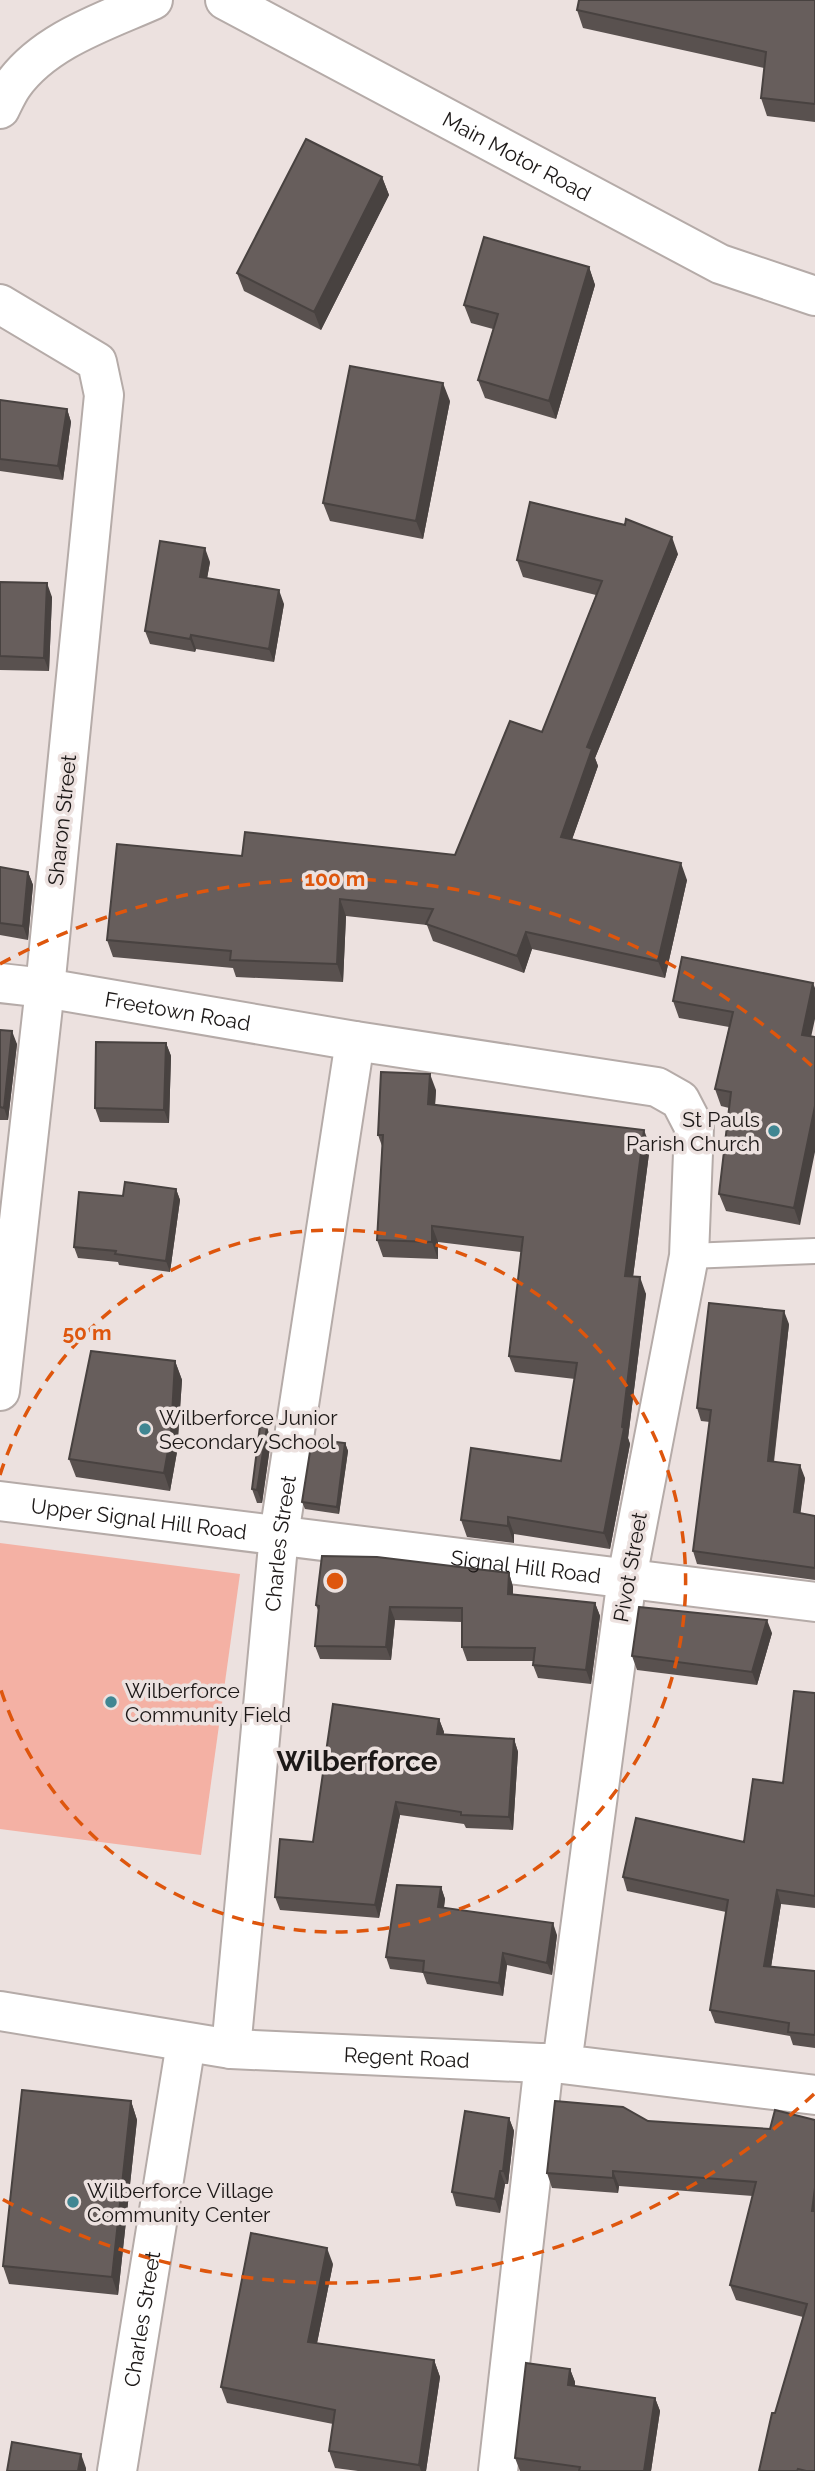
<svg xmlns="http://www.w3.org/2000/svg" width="815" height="2471" font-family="Raleway,sans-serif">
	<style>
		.green { fill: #f4b1a4 }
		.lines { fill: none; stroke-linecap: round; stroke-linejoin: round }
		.lane-casing { stroke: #b5aba8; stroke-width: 28 }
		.street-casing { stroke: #b5aba8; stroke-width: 42 }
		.secondary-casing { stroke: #b5aba8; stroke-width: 42 }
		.lane { stroke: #fff; stroke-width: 24 }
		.street { stroke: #fff; stroke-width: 38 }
		.secondary { stroke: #fff; stroke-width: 38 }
		.wall { fill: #59514f }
		.shaded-wall { fill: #484240 }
		.building { fill: #675e5c; stroke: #484240; stroke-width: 2 }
		.ring { fill: none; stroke: #de560d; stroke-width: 3.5; stroke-dasharray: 12 9 }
		.poi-dot { fill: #408692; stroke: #ece1df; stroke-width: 2.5 }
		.labels { text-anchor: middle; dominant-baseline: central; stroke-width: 7; stroke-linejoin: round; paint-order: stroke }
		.street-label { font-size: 21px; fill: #1c1817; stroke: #ece1df }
		.poi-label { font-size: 21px; fill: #1c1817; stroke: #ece1df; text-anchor: start }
		.district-label { font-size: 28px; font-weight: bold; fill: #1c1817; stroke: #ece1df }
		.centre { fill: #de560d; stroke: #ece1df; stroke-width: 3.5 }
		.ring-label { font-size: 21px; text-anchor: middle; font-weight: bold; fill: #de560d; stroke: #ece1df; stroke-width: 7; stroke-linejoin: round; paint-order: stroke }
	</style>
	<rect width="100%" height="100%" fill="#ece1df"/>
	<path class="green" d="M0,1543L240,1574L201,1855L0,1829Z"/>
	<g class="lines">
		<defs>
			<path id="lane" d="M689,1256L815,1251"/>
			<g id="street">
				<path d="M0,109C4,101 8,92 13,85C45,40 106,21 153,0"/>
				<path d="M0,304L97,362L104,395L45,988L0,1391"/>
				<path id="s1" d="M0,1501L815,1602"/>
				<path id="s2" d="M0,2011L231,2049L562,2064"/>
				<path id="s3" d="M231,2049L279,1535L355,1041"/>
				<path id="s4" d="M117,2471L186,2043"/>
				<path d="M498,2471L544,2063"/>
			</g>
			<g id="secondary">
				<path id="s5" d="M225,0L720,264L815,296"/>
				<path id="s6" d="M0,983L45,988L355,1041L657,1087L680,1100L694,1127L689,1256L627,1578L562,2064L815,2095"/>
			</g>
		</defs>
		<use href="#lane" class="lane-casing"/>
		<use href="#street" class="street-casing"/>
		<use href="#secondary" class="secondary-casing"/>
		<use href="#lane" class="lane"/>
		<use href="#street" class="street"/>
		<use href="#secondary" class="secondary"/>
	</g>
	<path class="wall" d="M815,0V122L767,116L761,98L764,68L583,28L577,10Z
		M382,177L389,195L321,330L244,291L237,273Z
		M589,267L595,285L556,419L485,398L478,380L493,329L471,323L464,305Z
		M0,400L67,409L71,422L63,480L0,471Z
		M450,401L423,539L330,521L323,503Z
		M678,554L595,758L598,766L572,839L687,880L665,978L532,949L524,973L433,941L427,925L346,916L343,982L236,977L233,968L113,957L107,940L242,856L455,855L542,732L596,595L523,577L517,560Z
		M210,562L207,578L284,604L274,662L196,649L195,652L150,644L145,631Z
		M0,582L52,597L49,671L0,670Z
		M0,867L28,872L33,885L28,940L0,935Z
		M682,957L811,1036L800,1225L726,1211L719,1194L729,1108L721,1106L715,1089L729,1027L679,1018L673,1001Z
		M0,1030L17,1044L8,1120H0Z
		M166,1043L171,1056L169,1123L100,1122L95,1108Z
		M436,1090L435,1105L650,1146L633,1277L646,1294L628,1438L630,1444L610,1549L514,1534V1543L467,1537L461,1520L561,1461L575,1379L515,1372L509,1356L521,1252L438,1242V1259L383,1257L377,1240L382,1146L378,1135Z
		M176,1189L180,1200L170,1272L119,1265L118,1262L78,1258L74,1247Z
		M789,1324L774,1462L805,1478L800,1513L815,1516V1580L697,1564L693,1551L710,1422L701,1421L697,1408Z
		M175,1361L182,1380L177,1452L170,1491L76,1477L69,1459Z
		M271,1440L262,1503H257L252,1489Z
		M345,1443L348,1451L339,1514L305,1509L302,1502Z
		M509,1573L513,1587V1595L595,1603L600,1616L591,1684L538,1678L533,1665L534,1661H467L462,1647V1622L395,1620L391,1660L320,1659L315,1646L319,1613L316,1605Z
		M772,1633L757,1685L637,1670L632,1656Z
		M815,1693V1908L781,1904L771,1967L815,1971V2048L793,2045L790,2036L715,2023L710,2010L726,1912L627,1891L623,1877L744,1842L783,1783Z
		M439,1719L444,1732L443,1735L514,1739L518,1752L513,1830L466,1828L464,1824L400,1815L379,1918L280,1910L275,1897L313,1842Z
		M441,1887L445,1899L444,1908L557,1935L552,1975L507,1965L503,1996L427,1984L423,1973L390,1969L386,1957Z
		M131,2101L137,2120L118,2295L9,2284L3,2266Z
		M509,2118L514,2131L508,2184H505L500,2213L456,2206L452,2192Z
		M815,2120V2471H759L775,2413L803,2317L736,2300L730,2285L753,2196L619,2186L618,2193L552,2188L547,2173L648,2121L770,2129Z
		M333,2264L317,2343L434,2360L440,2377L426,2471H358L335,2468L329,2451L333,2424L227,2403L221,2387Z
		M570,2369L575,2382V2386L655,2398L660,2411L651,2471H520L515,2458Z"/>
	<path class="shaded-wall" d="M382,177L389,195L321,330L314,312Z
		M589,267L595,285L556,419L549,401Z
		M443,383L450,401L423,539L416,521Z
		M67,409L71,422L63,480L58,466Z
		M672,537L678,554L595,758L598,766L567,854L561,837L587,747Z
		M205,548L210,562L205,590L200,577Z
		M47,583L52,597L49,671L44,658Z
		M279,590L284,604L274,662L269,649Z
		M191,635L196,649L195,652L190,639Z
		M681,863L687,880L665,978L658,961Z
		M28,872L33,885L28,940L23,926Z
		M340,899L346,916L343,982L337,964Z
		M526,932L532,949L524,973L517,956Z
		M813,983L815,988V1019L808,1051L802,1035Z
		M12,1031L17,1044L8,1120L4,1108Z
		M166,1043L171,1056L169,1123L164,1110Z
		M430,1074L436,1090L434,1120L428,1104Z
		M815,1106V1152L800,1225L794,1208Z
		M644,1130L650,1146L631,1292L625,1276Z
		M176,1189L180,1200L170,1272L166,1261Z
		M432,1226L438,1242V1259L432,1242Z
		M640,1277L646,1294L628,1438L630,1444L610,1549L604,1533L622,1427Z
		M784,1311L789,1324L772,1474L768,1461Z
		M175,1361L182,1380L177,1452L170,1491L164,1473Z
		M267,1427L271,1440L262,1503L257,1490Z
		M345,1443L348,1451L339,1514L337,1507Z
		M800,1465L805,1478L799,1525L794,1512Z
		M508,1517L514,1534V1543L508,1526Z
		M509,1573L513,1587V1608L508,1594Z
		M595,1603L600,1616L591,1684L586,1670Z
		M390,1607L395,1620L391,1660L386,1647Z
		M767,1620L772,1633L757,1685L752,1672Z
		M439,1719L444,1732L442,1747L437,1734Z
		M514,1739L518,1752L513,1830L509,1817Z
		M396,1802L400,1815L379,1918L375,1905Z
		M441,1887L445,1899L442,1919L438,1907Z
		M777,1890L781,1904L769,1980L764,1966Z
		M553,1923L557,1935L552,1975L547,1963Z
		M503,1953L507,1965L503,1996L499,1983Z
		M131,2101L137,2120L118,2295L112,2277Z
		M509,2118L514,2131L508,2184L503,2171Z
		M500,2171L505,2184L500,2213L495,2199Z
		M613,2171L619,2186L618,2193L613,2178Z
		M815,2188V2218L812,2211Z
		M327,2248L333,2264L314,2358L308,2342Z
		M434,2360L440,2377L426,2471H421L419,2465Z
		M570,2369L575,2382L573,2399L568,2385Z
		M655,2398L660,2411L651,2471H644Z
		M81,2454L86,2468V2471H78Z"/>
	<path class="building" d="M579,0H815V104L761,98L766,52L577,10Z
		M306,139L382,177L314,312L237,273Z
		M484,237L589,267L549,401L478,380L498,314L464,305Z
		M350,366L443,383L416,521L323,503Z
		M0,400L67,409L58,466L0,459Z
		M530,502L625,525L626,519L672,537L587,747L592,749L561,837L681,863L658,961L526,932L517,956L426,924L433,909L340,899L337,964L230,960L231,951L107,940L117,844L242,856L245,832L455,855L510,721L542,732L602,581L517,560Z
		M160,541L205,548L200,577L279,590L269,649L191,635L190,639L145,631Z
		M0,582L47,583L44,658L0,656Z
		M0,867L28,872L23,926L0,923Z
		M682,957L813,983L802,1035L815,1037V1106L794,1208L719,1194L731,1092L715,1089L733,1012L673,1001Z
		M0,1030L12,1031L4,1108L0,1107Z
		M96,1042L166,1043L164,1110L95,1108Z
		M381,1072L430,1074L428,1104L644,1130L625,1276L640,1277L622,1427L624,1428L604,1533L508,1517V1526L461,1520L471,1448L561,1461L577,1363L509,1356L523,1237L432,1226V1242L377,1240L383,1135H378Z
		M125,1182L176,1189L166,1261L115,1254L116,1251L74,1247L79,1192L123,1196Z
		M709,1303L784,1311L768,1461L800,1465L794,1512L815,1516V1568L693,1551L711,1410L697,1408Z
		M91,1351L175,1361L171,1434L164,1473L69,1459Z
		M260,1426L267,1427L257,1490L252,1489Z
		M312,1439L345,1443L337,1507L302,1502Z
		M322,1556L377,1557L509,1573L508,1594L595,1603L586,1670L533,1665L535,1648L462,1647V1608L390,1607L386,1647L315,1646L319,1606L316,1605Z
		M639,1607L767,1620L752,1672L632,1656Z
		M794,1691L815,1693V1896L777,1890L764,1966L815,1971V2035L788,2032L789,2023L710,2010L728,1900L623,1877L636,1818L744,1842L753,1779L783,1783Z
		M333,1704L439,1719L437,1734L514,1739L509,1817L461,1815V1812L396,1802L375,1905L275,1897L280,1839L313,1842Z
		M397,1885L441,1887L438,1907L553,1923L547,1963L503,1953L499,1983L423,1972L424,1961L386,1957Z
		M22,2090L131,2101L112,2277L3,2266Z
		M555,2101L623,2107L648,2121L770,2129L775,2110L815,2120V2188L812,2211H815V2471H806L798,2469L797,2471H759L772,2413H775L807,2304L730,2285L756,2182L613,2171V2178L547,2173Z
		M465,2111L509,2118L503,2171H500L495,2199L452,2192Z
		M251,2233L327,2248L308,2342L434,2360L419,2465L329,2451L335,2410L221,2387Z
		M526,2363L570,2369L568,2385L655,2398L644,2471H579L580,2467L515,2458Z
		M12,2442L81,2454L78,2471H7Z"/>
	<g class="ring">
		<path d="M0 1475A351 351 0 1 1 0 1687"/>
		<path d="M814 2094A702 702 0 0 1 0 2198M0 964A702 702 0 0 1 814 1068"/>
	</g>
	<g class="poi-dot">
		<circle cx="774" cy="1131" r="7"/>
		<circle cx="145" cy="1429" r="7"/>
		<circle cx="111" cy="1702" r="7"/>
		<circle cx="73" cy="2202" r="7"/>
	</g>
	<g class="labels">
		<g class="street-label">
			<text stroke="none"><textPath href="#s5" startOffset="331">Main Motor Road</textPath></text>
			<text transform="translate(62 820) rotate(-84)">Sharon Street</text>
			<text stroke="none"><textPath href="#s6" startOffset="180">Freetown Road</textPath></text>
			<text stroke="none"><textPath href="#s1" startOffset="140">Upper Signal Hill Road</textPath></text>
			<text stroke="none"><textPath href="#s3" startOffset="508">Charles Street</textPath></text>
			<text stroke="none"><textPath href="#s1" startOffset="530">Signal Hill Road</textPath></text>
			<text transform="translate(630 1567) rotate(-80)">Pivot Street</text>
			<text stroke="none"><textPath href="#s2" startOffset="410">Regent Road</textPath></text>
			<text stroke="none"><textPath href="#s4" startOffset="154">Charles Street</textPath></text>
		</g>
		<g class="poi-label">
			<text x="760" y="1119" text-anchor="end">St Pauls<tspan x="760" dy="24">Parish Church</tspan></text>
			<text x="159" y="1417">Wilberforce Junior<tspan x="159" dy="24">Secondary School</tspan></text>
			<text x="125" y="1690">Wilberforce<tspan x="125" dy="24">Community Field</tspan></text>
			<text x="87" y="2190">Wilberforce Village<tspan x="87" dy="24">Community Center</tspan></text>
		</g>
		<g class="district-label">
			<text x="357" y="1761">Wilberforce</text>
		</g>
	</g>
	<circle cx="335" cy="1581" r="10" class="centre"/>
	<g class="ring-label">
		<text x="335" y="886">100 m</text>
		<text x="87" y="1340">50 m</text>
	</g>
</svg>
